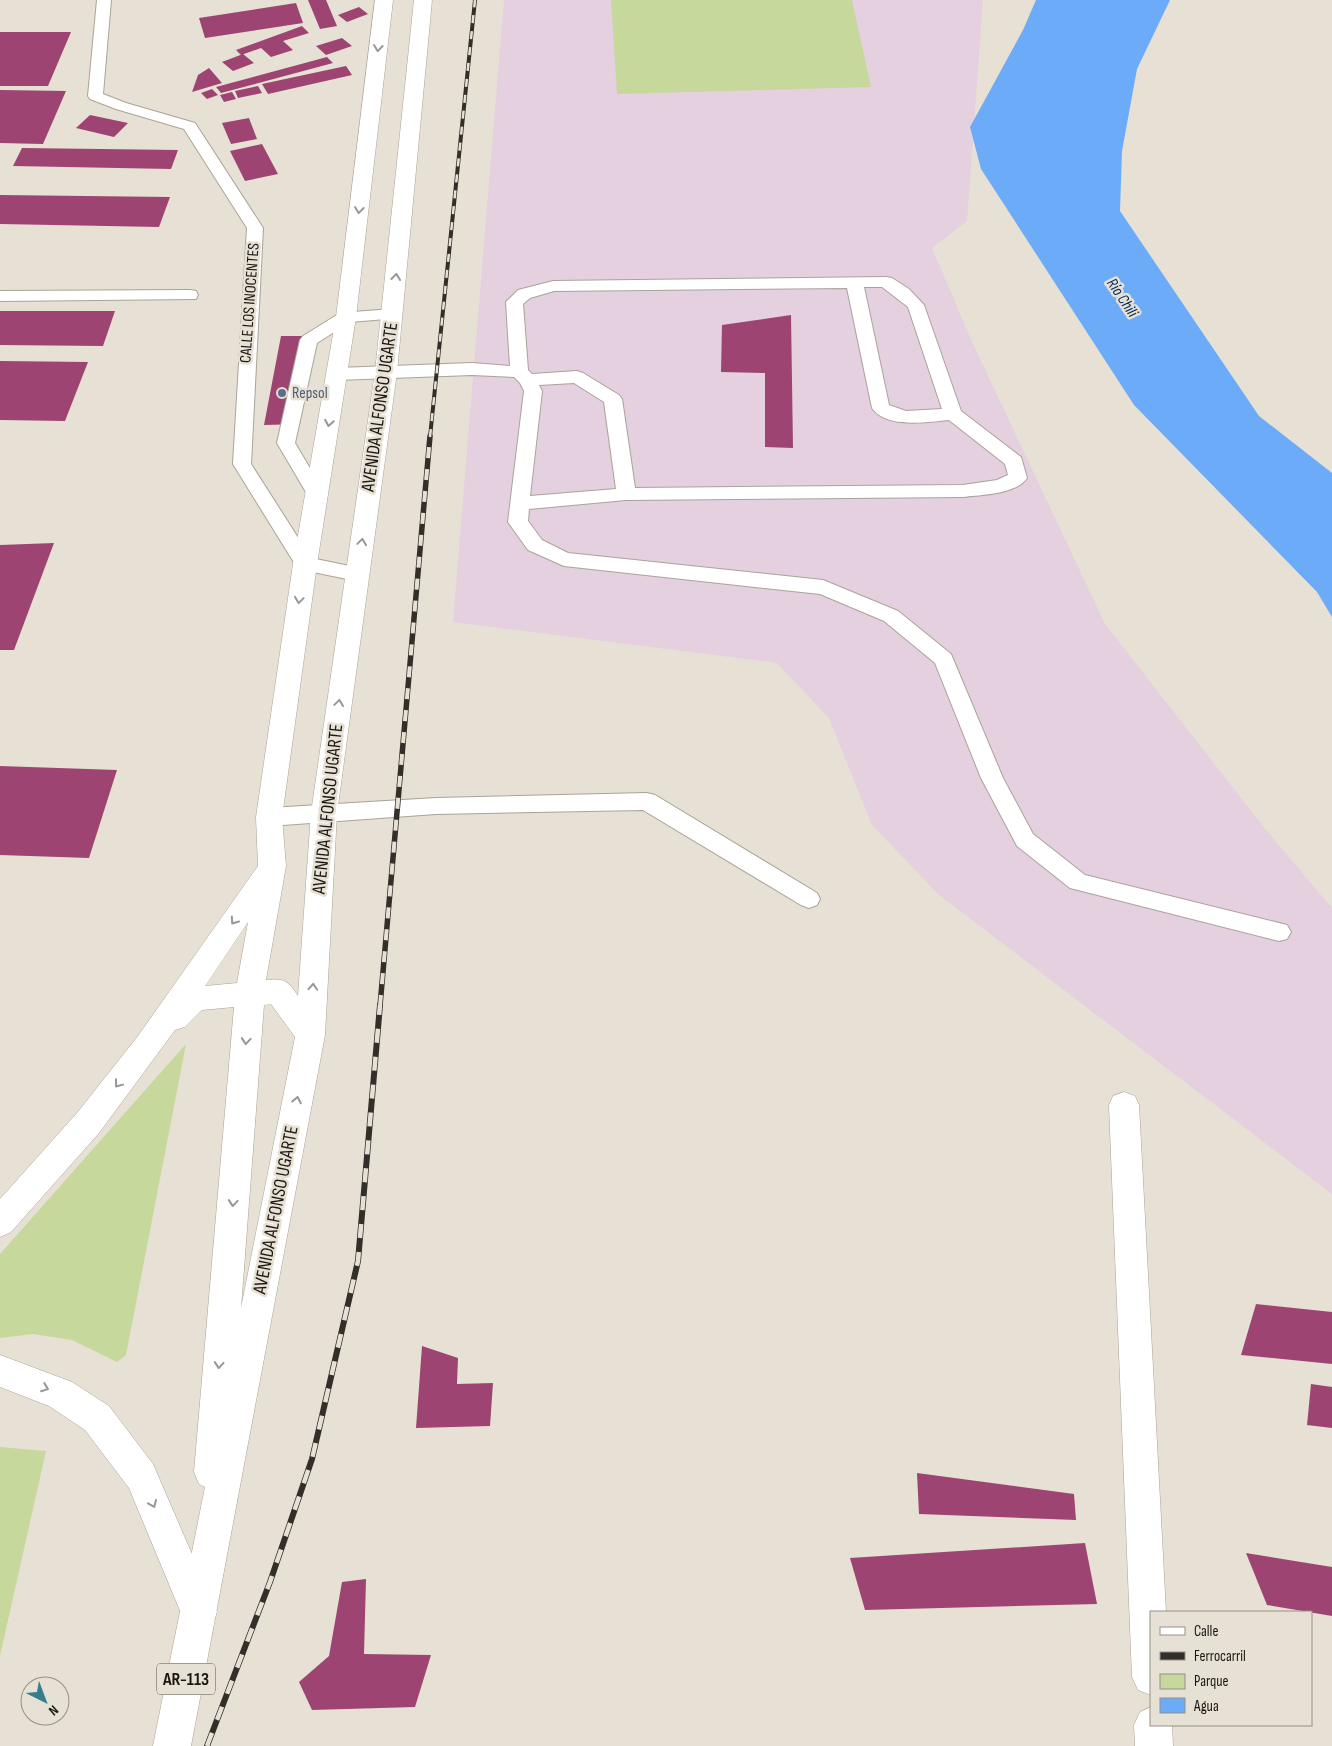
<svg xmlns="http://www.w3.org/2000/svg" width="1332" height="1746" font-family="'Sofia Sans Condensed',sans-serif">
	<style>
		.commercial { fill: #e4d0df }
		.green { fill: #c6d89c }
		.water { fill: #6cabf7 }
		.building { fill: #9d4472 }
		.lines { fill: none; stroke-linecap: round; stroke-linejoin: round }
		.service-casing { stroke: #aaa398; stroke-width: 2 }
		.minor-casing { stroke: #aaa398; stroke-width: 1 }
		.primary-casing { stroke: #aaa398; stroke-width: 1 }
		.trunk-casing { stroke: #aaa398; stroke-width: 1 }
		.service { fill: #fff; fill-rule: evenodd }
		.minor { fill: #fff; fill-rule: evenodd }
		.primary { fill: #fff; fill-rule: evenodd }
		.trunk { fill: #fff; fill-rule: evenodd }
		.rail-far2-casing { stroke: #322e29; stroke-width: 4 }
		.rail-far1-casing { stroke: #322e29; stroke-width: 5.5 }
		.rail-casing { stroke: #322e29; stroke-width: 6 }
		.rail-far2 { stroke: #e7e0d4; stroke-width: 2.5; stroke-dasharray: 8; stroke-linecap: butt }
		.rail-far1 { stroke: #e7e0d4; stroke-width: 4; stroke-dasharray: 11; stroke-linecap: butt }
		.rail { stroke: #e7e0d4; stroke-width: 4.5; stroke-dasharray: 14; stroke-linecap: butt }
		.oneway { stroke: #989795 }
		.service-dot { fill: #5c6f8a; stroke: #e7e0d4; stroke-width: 2 }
		.labels { text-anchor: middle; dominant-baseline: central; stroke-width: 5; stroke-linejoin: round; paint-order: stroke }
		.far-water-label { font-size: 16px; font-style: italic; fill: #002a59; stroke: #e7e0d4 }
		.far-street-label { font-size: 16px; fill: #1a1713; stroke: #e7e0d4 }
		.far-service-label { font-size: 16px; fill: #4e5e75; stroke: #e7e0d4; text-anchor: start }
		.shield { fill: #e7e0d4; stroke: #58534d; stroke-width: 1 }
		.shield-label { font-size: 18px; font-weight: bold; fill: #1a1713 }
		.street-label { font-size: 19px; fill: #1a1713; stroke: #e7e0d4 }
	</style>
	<rect width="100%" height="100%" fill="#e7e0d4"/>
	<path class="commercial" d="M504,0H983L967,221L932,248L973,344L1105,624L1266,830L1332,908V1194L939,895L872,825L829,718L777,663L453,622Z"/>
	<path class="green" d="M611,0H852L871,87L617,94Z
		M186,1044L126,1355L117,1362L72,1340L33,1334L0,1338V1254Z
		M0,1447L46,1451L0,1656Z"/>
	<path class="water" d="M1036,0H1170L1137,69L1122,151L1120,211L1259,416L1332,473V617L1317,592L1134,405L981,169L970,127L1023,30Z"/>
	<path class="building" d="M308,0H326L337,26L320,29Z
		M296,3L303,23L205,38L199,18Z
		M359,7L368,14L347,22L338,15Z
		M302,26L309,33L283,41L293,50L271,57L261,48L241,55L236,50Z
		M0,32H71L48,86H0Z
		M342,38L352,46L326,55L316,46Z
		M243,54L254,63L233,71L222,62Z
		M327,57L333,63L221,93L216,87Z
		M346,66L352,75L268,94L262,84Z
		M209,68L222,83L192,92L198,75Z
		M258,86L262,93L238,98L235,91Z
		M212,89L218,95L207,99L201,93Z
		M0,90L66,91L43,144L0,143Z
		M232,92L236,99L224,102L220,95Z
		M90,115L128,123L114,137L76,128Z
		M249,118L257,139L231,144L222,123Z
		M262,144L278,174L245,181L230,151Z
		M22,148L178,150L171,169L13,166Z
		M0,195L170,197L159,227L0,224Z
		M0,311H115L103,346L0,345Z
		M791,315L793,448L765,447V373L721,372L722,325Z
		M281,336H315L300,424L264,425Z
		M0,361L88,362L65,421L0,420Z
		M54,543L14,650H0V545Z
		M0,766L117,770L89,858L0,855Z
		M1256,1304L1332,1312V1364L1241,1355Z
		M422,1346L458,1358L457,1384L493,1383L490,1426L416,1428Z
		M1311,1384L1332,1387V1428L1307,1425Z
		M917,1473L1074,1494L1076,1520L919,1514Z
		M1085,1543L1097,1604L865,1610L850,1558Z
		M1246,1553L1332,1567V1616L1267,1605Z
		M366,1579L364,1654L431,1655L415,1707L312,1710L299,1682L329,1656L342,1582Z"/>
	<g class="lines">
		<defs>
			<path id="service" d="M97,0H111L103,94L126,103L195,123L263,228L251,464L311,558L364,569L367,574L364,579L357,581L298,569L233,464L247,228L184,129L116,109L90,99L88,96Z
				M886,277L892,278L909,289L924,305L961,411L1021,457L1027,478C1017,494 981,495 963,497L626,500L529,509L528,521L542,540L568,553L823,580L898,611L951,654L1003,778L1033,834L1085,875L1279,923L1287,925L1291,932L1287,939L1279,941L1070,888L1017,846L981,778L935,663L884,621L820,594L564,566L528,550L508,522L524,391L520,383L514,377L472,375L337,380L331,378L328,374L331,370L337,368L472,363L510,366L506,302L518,290L553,281ZM864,287H882L908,307L942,409L906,411L889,405ZM847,288L872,408C886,429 928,422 949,420L1005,464L1008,475L997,480L963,485L635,488L622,399L619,395L583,373L577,371L532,374L528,370L523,304L530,298L554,291ZM574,383L604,402L616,489L530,496L542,391L539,385Z
				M190,290L196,291L198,295L196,299L0,301V291Z
				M392,309L398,310L401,314L398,318L350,322L317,343L295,443L326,495L324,499L317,501L310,499L277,443L300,340L303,336L340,313Z
				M647,793L655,795L817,893L820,899L817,905L809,908L801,905L643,810L436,814L269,826L261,823L258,817L261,811L269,808L436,798Z"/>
			<path id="minor" d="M1124,1092L1135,1096L1139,1105L1166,1612H1151V1695L1138,1690L1132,1677L1109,1105L1113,1096Z
				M1151,1707V1725H1172L1173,1746H1135L1134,1725L1140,1712Z"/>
			<path id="primary" d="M375,0H393L356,317L317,564L282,817L286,866L266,980C285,978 288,981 298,996L311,813L375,372L414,0H432L397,372L337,813L325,1035L191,1746H153L205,1487L199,1484L194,1472L234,1007L202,1010L185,1027L175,1030L99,1133L11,1232L0,1237V1199L77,1113L138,1036L258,866L256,817L293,564L336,317ZM248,922L237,983L205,986ZM271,1004L295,1037L241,1308L264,1005Z"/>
			<path id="trunk" d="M0,1355L72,1382L109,1406L153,1464L217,1612L212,1625L199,1630L186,1625L129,1488L85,1430L49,1406L0,1387Z"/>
		</defs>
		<use href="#service" class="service-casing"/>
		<use href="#minor" class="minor-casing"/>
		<use href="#primary" class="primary-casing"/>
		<use href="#trunk" class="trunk-casing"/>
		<use href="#service" class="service"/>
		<use href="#minor" class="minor"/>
		<use href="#primary" class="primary"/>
		<use href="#trunk" class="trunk"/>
		<defs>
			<path id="rail-far2" d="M430,437L475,0"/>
			<path id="rail-far1" d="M380,1006L430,436"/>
			<path id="rail" d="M207,1746L270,1582L312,1459L358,1261L380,1005"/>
		</defs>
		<use href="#rail-far2" class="rail-far2-casing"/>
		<use href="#rail-far1" class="rail-far1-casing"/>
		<use href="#rail" class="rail-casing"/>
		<use href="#rail-far2" class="rail-far2"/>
		<use href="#rail-far1" class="rail-far1"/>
		<use href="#rail" class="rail"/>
	</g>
	<defs><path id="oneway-chevron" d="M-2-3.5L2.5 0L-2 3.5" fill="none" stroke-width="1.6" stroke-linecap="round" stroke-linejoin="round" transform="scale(1.25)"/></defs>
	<g class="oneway">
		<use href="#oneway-chevron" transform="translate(378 48) rotate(97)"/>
		<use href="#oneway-chevron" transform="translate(359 210) rotate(97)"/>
		<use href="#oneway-chevron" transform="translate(396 277) rotate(-84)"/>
		<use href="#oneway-chevron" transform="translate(329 423) rotate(100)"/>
		<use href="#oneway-chevron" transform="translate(362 542) rotate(-82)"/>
		<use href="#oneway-chevron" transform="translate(299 600) rotate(98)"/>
		<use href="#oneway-chevron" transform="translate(339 703) rotate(-82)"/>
		<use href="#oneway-chevron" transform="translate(234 921) rotate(125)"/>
		<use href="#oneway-chevron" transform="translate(313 987) rotate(-86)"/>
		<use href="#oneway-chevron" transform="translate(246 1041) rotate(95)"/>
		<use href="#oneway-chevron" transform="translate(118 1084) rotate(127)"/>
		<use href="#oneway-chevron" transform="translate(297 1100) rotate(-79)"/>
		<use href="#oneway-chevron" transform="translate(233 1203) rotate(95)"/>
		<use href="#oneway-chevron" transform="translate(219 1365) rotate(95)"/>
		<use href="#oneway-chevron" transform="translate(45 1388) rotate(21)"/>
		<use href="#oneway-chevron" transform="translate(153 1504) rotate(67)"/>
	</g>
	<circle class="service-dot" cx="282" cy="393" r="5"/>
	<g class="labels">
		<g class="far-water-label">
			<text transform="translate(1122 298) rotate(56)">Río Chili</text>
		</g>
		<g class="far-street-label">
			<text transform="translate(250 303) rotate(-86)">CALLE LOS INOCENTES</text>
		</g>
		<g class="far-service-label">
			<text x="292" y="393">Repsol</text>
		</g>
		<rect class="shield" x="157" y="1663.5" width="58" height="31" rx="4"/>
		<g class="shield-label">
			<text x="186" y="1679">AR-113</text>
		</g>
		<g class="street-label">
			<text transform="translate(380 407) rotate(-82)">AVENIDA ALFONSO UGARTE</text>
			<text transform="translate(328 809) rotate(-84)">AVENIDA ALFONSO UGARTE</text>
			<text transform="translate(276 1210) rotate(-79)">AVENIDA ALFONSO UGARTE</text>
		</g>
	</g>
	<rect x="1150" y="1611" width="162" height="115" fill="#e7e0d4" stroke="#959087"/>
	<rect x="1160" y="1627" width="25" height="8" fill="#ffffff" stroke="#959087"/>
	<text x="1194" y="1636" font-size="15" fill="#1a1713">Calle</text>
	<rect x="1160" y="1652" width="25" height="8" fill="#322e29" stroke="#959087"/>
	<text x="1194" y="1661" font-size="15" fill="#1a1713">Ferrocarril</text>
	<rect x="1160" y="1674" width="25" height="15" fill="#c6d89c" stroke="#959087"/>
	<text x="1194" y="1686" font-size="15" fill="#1a1713">Parque</text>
	<rect x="1160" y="1698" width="25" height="15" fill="#6cabf7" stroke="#959087"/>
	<text x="1194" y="1711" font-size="15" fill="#1a1713">Agua</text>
	<g transform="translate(45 1701) rotate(138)"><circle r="24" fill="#e7e0d4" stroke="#959087"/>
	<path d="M0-4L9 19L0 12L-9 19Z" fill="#387d8b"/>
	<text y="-8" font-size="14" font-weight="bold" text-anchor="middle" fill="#1a1713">N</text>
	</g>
</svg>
